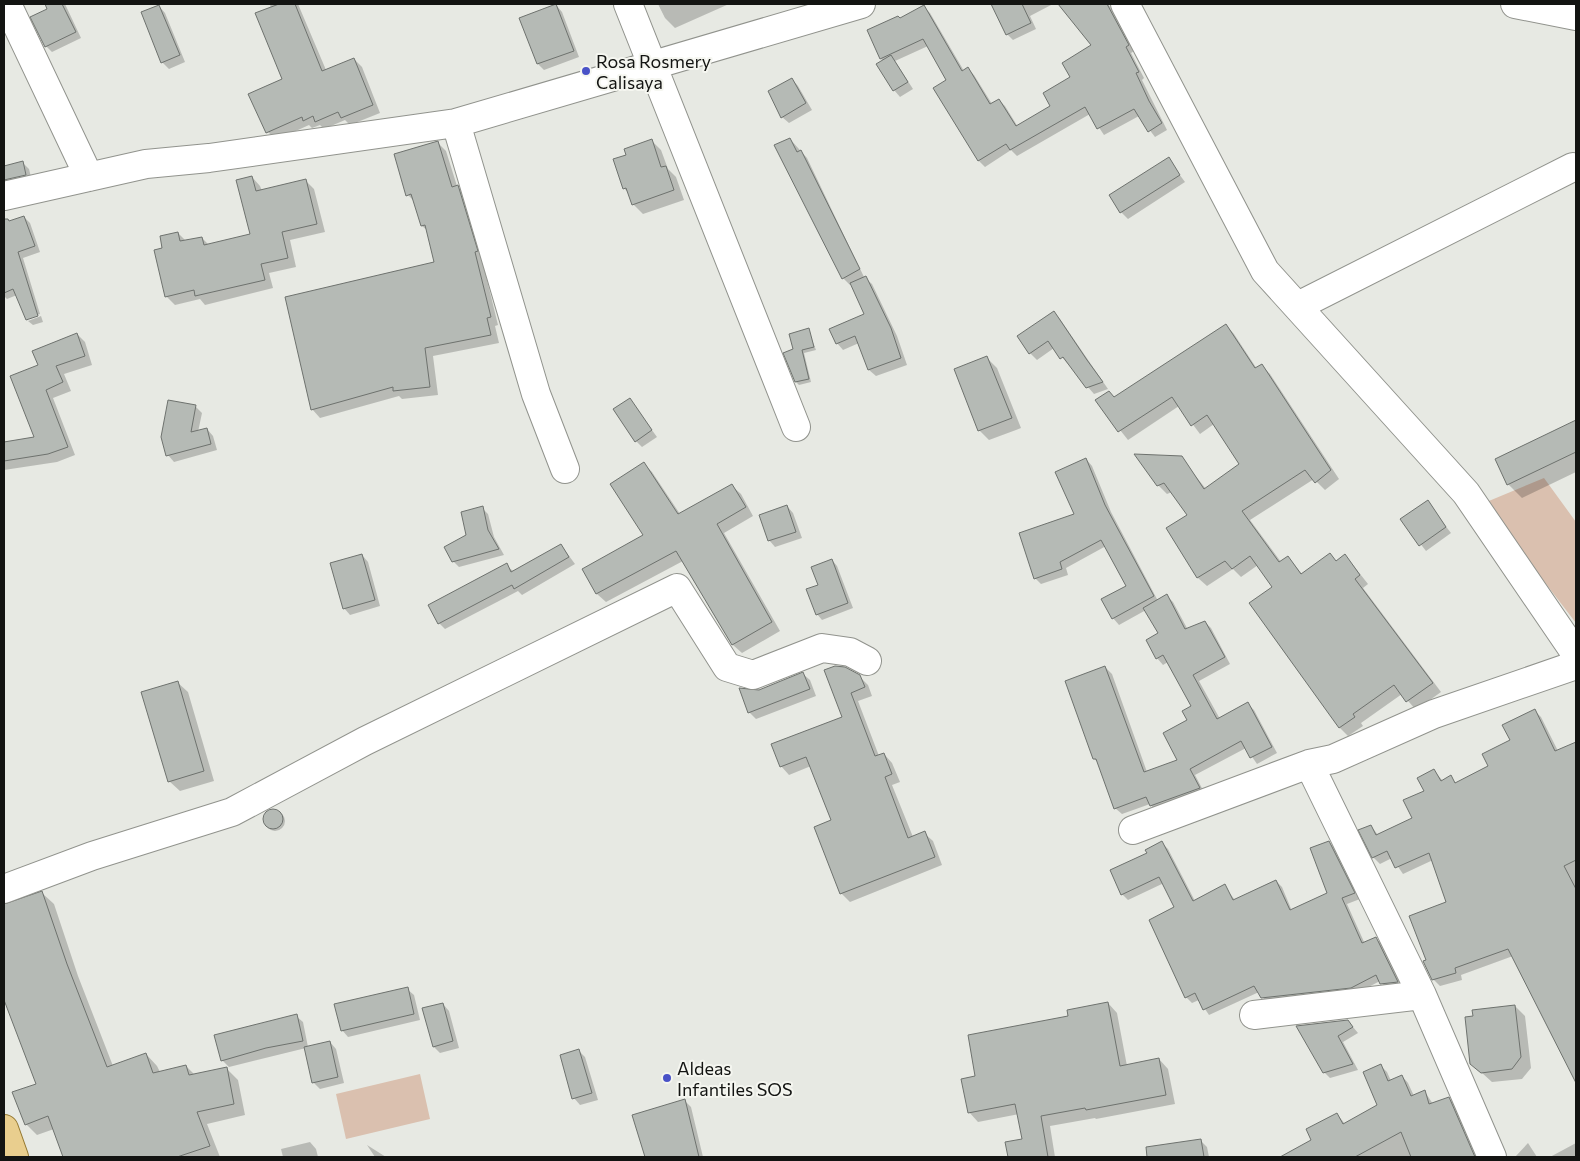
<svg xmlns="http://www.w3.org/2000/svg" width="1580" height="1161" font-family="Commissioner,sans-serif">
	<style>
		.green { fill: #dac0af }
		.shadow { fill: #0003 }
		.building { fill: #b5bab5; stroke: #6e726e }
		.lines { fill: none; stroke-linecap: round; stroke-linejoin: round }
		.minor-casing { stroke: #91938d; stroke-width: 30 }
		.major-casing { stroke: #947831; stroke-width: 30 }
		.minor { stroke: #fff; stroke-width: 28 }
		.major { stroke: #e9ce8e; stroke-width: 28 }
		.poi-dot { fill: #4952c7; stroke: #f5f6f0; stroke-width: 2 }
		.labels { text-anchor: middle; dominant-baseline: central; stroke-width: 4; stroke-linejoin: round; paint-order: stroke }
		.poi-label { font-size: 18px; fill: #131412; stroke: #f5f6f0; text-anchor: start }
	</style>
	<rect width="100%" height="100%" fill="#e7e9e3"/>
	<path class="green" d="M1544,478L1576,522V623L1484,503Z
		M420,1074L430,1119L346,1139L336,1094Z"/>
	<path class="shadow" d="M46,4H65L81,38L52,52L46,46L48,9Z
		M270,4H298L326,70L354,59L362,67L380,113L350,125L345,120L324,129L320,125L312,128L309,125L276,140L268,132L250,94L283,79Z
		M658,4H729L675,28L665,18Z
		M993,4H1053L1030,16L1036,29L1013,40L1007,34Z
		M1060,4H1108L1116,15L1134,51L1131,53L1144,78L1142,80L1167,130L1155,137L1139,116L1104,135L1090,114L1017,156L1011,150L985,167L979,161L935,88L947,81L928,46L895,61L913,89L900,97L894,90L881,58L900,19L924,7L930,13L964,71L968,69L974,75L992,104L999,100L1005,106L1018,127L1052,107L1093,46Z
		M556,5L562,12L579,57L544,70L538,64L521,18Z
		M159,6L165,13L185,62L169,69L162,62Z
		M792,79L798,86L812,110L789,123L782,117Z
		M790,139L807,158L864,277L872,284L897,336L907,365L876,376L869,370L859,343L843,350L837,343L865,315L852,284L850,285L843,278Z
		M651,140L661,150L668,169L676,177L684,200L643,214L633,204L629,194L624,188L628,156Z
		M438,143L446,151L457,186L466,194L498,325L495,326L499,343L433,356L438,395L402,399L399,396L320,418L312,409L435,263L428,231L422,226L415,202L408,195Z
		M1168,159L1185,182L1128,219L1121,212Z
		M23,163L29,169L32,181L4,189V167Z
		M252,177L260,186L262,191L305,180L314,189L325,232L290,240L296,267L269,273L273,288L205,305L200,299L175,305L166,296L164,249L178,233L186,241L202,238L209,245L251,235Z
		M24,217L30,223L40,252L23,258L40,314L28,318V321L17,295L7,299L4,296V225Z
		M1054,313L1060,319L1108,389L1094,394L1054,348L1037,360L1030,353L1019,336Z
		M41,316L43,322L33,325L28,321Z
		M1226,325L1234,334L1257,369L1262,366L1270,374L1339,479L1325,490L1314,479L1250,520L1281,562L1288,557L1302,574L1330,555L1337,562L1345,556L1353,565L1368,584L1363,588L1441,692L1416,710L1402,694L1361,723L1363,726L1348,736L1340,728L1274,587L1258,565L1241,577L1233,569L1207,586L1198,578L1167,528L1188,515L1172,492L1167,494L1158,485L1181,458L1206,489L1241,464L1214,424L1200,434L1179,406L1128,440L1097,401L1115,398Z
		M808,330L816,350L804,353L811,382L799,385L796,382L794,350Z
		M77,334L85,342L92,365L64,374L71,391L53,398L75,455L57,462L4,470V443L36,438L40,366Z
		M987,358L997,368L1021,428L989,440L979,430Z
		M630,400L657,437L642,447L636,441Z
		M195,406L202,413L198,432L207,429L213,436L217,450L174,462L168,455Z
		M1576,421V472L1522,498L1508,484L1496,460Z
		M1086,459L1092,466L1111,512L1158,601L1167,596L1173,602L1188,630L1205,622L1211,628L1230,664L1199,681L1220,719L1248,704L1254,710L1277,753L1257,764L1246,748L1195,775L1205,794L1157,812L1150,804L1122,814L1115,808L1099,763L1094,759L1105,667L1112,674L1147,772L1179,760L1193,706L1168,662L1163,665L1157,658L1159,634L1146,610L1119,625L1113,618L1128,587L1106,546L1066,568L1068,575L1041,584L1035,578L1076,515Z
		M644,464L652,472L680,514L732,486L741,494L753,516L724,533L780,631L742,653L733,645L683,561L606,602L597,594L584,569L645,536Z
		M1427,502L1451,533L1426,551L1402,520Z
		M787,506L793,513L802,538L775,547L769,540Z
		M482,508L488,514L494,537L504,555L459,567L453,561Z
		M561,545L575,564L522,595L518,591L445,629L439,623L506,565L513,571Z
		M362,555L368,562L380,606L350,615L344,608Z
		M832,560L837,566L853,608L822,620L817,614L820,585Z
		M826,671L859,676L868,685L872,696L858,701L879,756L884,754L892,763L900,782L892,785L913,837L924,833L933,841L942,865L850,902L841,893L833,821L811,766L789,775L781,766L843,717Z
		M803,674L810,680L816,696L756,719L750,713L740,690L759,691Z
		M177,682L188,692L214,781L180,791L169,781Z
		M1535,711L1541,717L1558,751L1576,743V793L1567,797L1576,818V1080L1513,956L1461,975L1462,980L1440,986L1433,979L1428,961L1447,902L1433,860L1403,874L1392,858L1380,864L1373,857L1371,826L1378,835L1413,819L1434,771L1443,781L1450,777L1457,784L1490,766Z
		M265 821a10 10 0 1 1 20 0a10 10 0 1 1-20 0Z
		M1329,842L1335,848L1360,899L1347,904L1365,944L1376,939L1382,944L1403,988L1387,989L1380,981L1357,993L1268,1004L1259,992L1209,1015L1199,1000L1192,1003L1186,997L1176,908L1164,883L1128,900L1122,894L1148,854L1162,843L1168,849L1195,901L1224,886L1235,900L1276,881L1282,887L1292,911L1329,893Z
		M42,893L54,904L78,976L113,1066L146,1054L157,1066L160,1072L186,1066L195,1075L226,1068L238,1080L245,1115L207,1124L220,1157H65L54,1129L37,1135L26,1124L37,1085L4,996V905Z
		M407,989L414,995L420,1020L348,1037L342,1030Z
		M1108,1003L1117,1013L1127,1066L1159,1059L1168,1069L1175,1104L1096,1119L1095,1118L1050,1126L1055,1157H1009L1006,1143L1023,1140L1019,1114L978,1122L969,1112L976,1077L1069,1017Z
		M443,1004L449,1011L459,1048L440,1053L434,1047Z
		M1515,1006L1525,1016L1531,1068L1522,1079L1492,1082L1471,1063Z
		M296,1016L303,1022L308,1047L330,1042L336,1049L344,1083L320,1089L313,1082L306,1048L229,1067L222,1060Z
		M1348,1021L1358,1033L1343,1042L1358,1070L1330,1078L1324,1072L1298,1027Z
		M578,1050L585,1057L598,1100L580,1105L574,1098Z
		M1381,1066L1387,1072L1391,1081L1402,1076L1408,1083L1414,1096L1425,1092L1433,1104L1449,1098L1455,1105L1478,1157H1301L1296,1150L1313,1140L1337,1114L1345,1124L1379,1105Z
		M684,1100L691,1107L703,1157H646L634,1115Z
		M1200,1140L1207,1147L1209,1157H1157L1156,1149Z
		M310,1142L316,1149L318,1157H283L281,1149Z
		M1528,1143L1537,1157H1515Z
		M1576,1143V1157H1550Z
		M367,1145L386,1157H375Z"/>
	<path class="building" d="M45,4H62L76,32L45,47L30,17L47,9Z
		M279,4H295L322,71L354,58L373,105L341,118L338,112L315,122L313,116L303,121L302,117L266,133L248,94L282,79L255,13Z
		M556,4L574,51L537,64L519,18Z
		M991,4H1022L1031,23L1006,35Z
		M1058,4H1107L1129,45L1126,47L1139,72L1136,73L1149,101L1162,123L1148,132L1134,109L1097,129L1085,107L1010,150L1006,144L978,161L933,88L946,80L923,39L880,59L867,30L898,16L900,18L924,5L962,71L968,67L990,104L999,99L1016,126L1050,106L1043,93L1070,77L1062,63L1091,45Z
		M159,5L180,55L161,63L141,12Z
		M891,55L908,82L893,91L876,64Z
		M792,78L806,103L781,118L768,91Z
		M790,138L797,152L801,150L860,269L842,279L774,145Z
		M652,139L661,167L666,166L674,190L632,205L626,188L623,189L613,159L626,155L624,149Z
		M438,141L452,187L458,185L478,251L475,252L491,317L487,318L491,335L425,348L430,387L393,391V387L311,410L285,297L434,262L425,225L421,226L411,194L406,196L394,154Z
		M1169,157L1180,175L1120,213L1109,195Z
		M23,161L26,175L4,180V166Z
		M252,176L256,191L306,179L317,224L282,232L288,258L261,264L265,280L195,296L194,290L165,297L154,250L162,248L160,236L178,232L180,241L202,237L204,245L250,234L236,180Z
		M24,216L35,246L18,252L38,316L26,320L13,289L4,293V219H8L9,221Z
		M866,276L891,328L901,358L868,370L855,336L836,344L829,329L864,314L850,283Z
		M1054,311L1087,360L1103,382L1086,388L1063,357L1060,359L1048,341L1029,354L1017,336Z
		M1226,324L1255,368L1262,364L1331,470L1315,483L1305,470L1242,511L1279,562L1288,556L1301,574L1330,553L1336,561L1345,554L1360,575L1355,579L1433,683L1406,702L1394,685L1353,714L1355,717L1339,728L1249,603L1272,587L1250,556L1232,569L1225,561L1197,578L1166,528L1187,515L1164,483L1157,486L1134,454L1182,456L1204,489L1239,464L1207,415L1191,426L1172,397L1118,432L1095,400L1109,391L1114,397Z
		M809,328L814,347L802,350L809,379L795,382L783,353L793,349L789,334Z
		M77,333L85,356L56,366L63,382L46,390L68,447L48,454L4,461V442L34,437L10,376L38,365L32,351Z
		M987,356L1012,418L978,431L954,369Z
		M630,398L652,430L635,442L613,409Z
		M168,400L196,405L191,432L207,428L211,444L166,456L161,437Z
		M1576,420V452L1507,485L1495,459Z
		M1086,458L1105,505L1154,596L1112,619L1101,599L1126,586L1101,540L1060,562L1062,569L1034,579L1019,533L1074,514L1055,472Z
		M644,462L678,514L732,484L746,507L717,524L772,622L732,645L676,551L596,594L582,569L643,535L610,484Z
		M1428,500L1446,527L1419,546L1400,519Z
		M787,505L796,532L768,541L759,515Z
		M483,506L488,530L499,549L452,562L444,547L466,535L461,512Z
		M561,544L569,557L514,589L512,585L438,624L428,605L507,563L511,572Z
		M362,554L375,600L343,609L330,563Z
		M832,559L848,603L816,615L806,589L818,585L811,567Z
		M1167,594L1185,629L1205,621L1225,657L1193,675L1217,719L1248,702L1272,747L1250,758L1241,741L1190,769L1200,788L1150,806L1146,797L1114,809L1096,759H1093L1065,681L1105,666L1144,772L1177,760L1163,733L1187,720L1182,711L1191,706L1163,655L1156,659L1146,640L1158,633L1143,608Z
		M835,666L845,667L860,675L865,687L851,693L875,756L884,753L892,774L885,777L908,838L925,831L935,857L840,894L814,827L831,820L806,757L780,767L771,744L842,717L824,670Z
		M803,672L810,689L748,713L739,688L759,690Z
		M178,681L204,771L168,782L141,692Z
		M1535,709L1555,751L1576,742V860L1564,866L1576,889V1083L1508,949L1455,968L1456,973L1432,980L1423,961L1426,960L1409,916L1446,902L1429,853L1395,868L1387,851L1372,858L1358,830L1371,825L1376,835L1412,818L1403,800L1424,791L1417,778L1434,769L1441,781L1451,775L1455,783L1488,766L1482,754L1510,740L1502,725Z
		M263 819a10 10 0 1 1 20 0a10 10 0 1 1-20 0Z
		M1162,841L1193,901L1225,884L1233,900L1276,880L1290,910L1327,893L1310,848L1329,841L1355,893L1342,898L1362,943L1376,937L1398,982L1380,984L1376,975L1351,988L1261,998L1254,986L1203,1010L1195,993L1185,998L1149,920L1174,907L1159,877L1121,895L1110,870L1147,853L1145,850Z
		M42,891L67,964L107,1067L146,1053L153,1073L186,1065L189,1075L227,1067L234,1104L197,1112L210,1146L177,1157H63L48,1116L25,1125L12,1092L36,1084L4,1000V904Z
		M408,987L414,1014L341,1031L334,1004Z
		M1108,1002L1120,1066L1159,1058L1166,1095L1086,1110L1085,1108L1041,1116L1048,1157H1008L1005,1142L1022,1139L1015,1104L968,1113L961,1079L975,1076L968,1035L1068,1016L1067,1010Z
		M443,1003L453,1041L433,1047L422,1008Z
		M1515,1005L1521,1057L1512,1069L1481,1073L1470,1064L1465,1017L1473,1016L1472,1010Z
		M297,1014L303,1041L266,1048L221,1061L214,1035Z
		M1348,1020L1353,1027L1338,1036L1353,1064L1323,1073L1296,1026Z
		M330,1041L338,1077L312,1083L304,1047Z
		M579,1049L592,1093L572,1099L560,1055Z
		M1381,1064L1388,1081L1402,1075L1411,1096L1425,1090L1429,1104L1449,1097L1475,1157H1411L1401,1132L1355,1157H1280L1311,1140L1306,1129L1337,1113L1343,1124L1377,1105L1363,1072Z
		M685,1099L699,1157H645L632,1115Z
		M1201,1139L1204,1157H1147L1146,1147Z"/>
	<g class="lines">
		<defs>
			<path id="minor" d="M7,4L89,177
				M628,4L796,427
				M1125,4L1265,271L1466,493L1576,654
				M1515,4L1576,16
				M456,123L536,394L565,469
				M4,196L146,164L209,158L456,123L861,4
				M1298,306L1573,167
				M1309,764L1422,995L1492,1157
				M1133,830L1309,764L1333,759L1434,714L1576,665
				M4,889L92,856L232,812L365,741L677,588L727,667L753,675L822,648L850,652L867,661
				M1254,1015L1422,995"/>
			<path id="major" d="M4,1129L14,1157"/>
		</defs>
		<use href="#minor" class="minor-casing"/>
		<use href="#major" class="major-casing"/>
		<use href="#minor" class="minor"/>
		<use href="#major" class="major"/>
	</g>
	<g class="poi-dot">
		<circle cx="586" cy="71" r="5"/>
		<circle cx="667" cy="1078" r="5"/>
	</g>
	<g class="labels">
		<g class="poi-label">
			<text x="596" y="61">Rosa Rosmery<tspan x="596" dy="21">Calisaya</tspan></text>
			<text x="677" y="1068">Aldeas<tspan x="677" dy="21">Infantiles SOS</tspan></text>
		</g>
	</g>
	<rect width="1580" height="1161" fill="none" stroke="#131412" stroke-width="10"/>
</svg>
